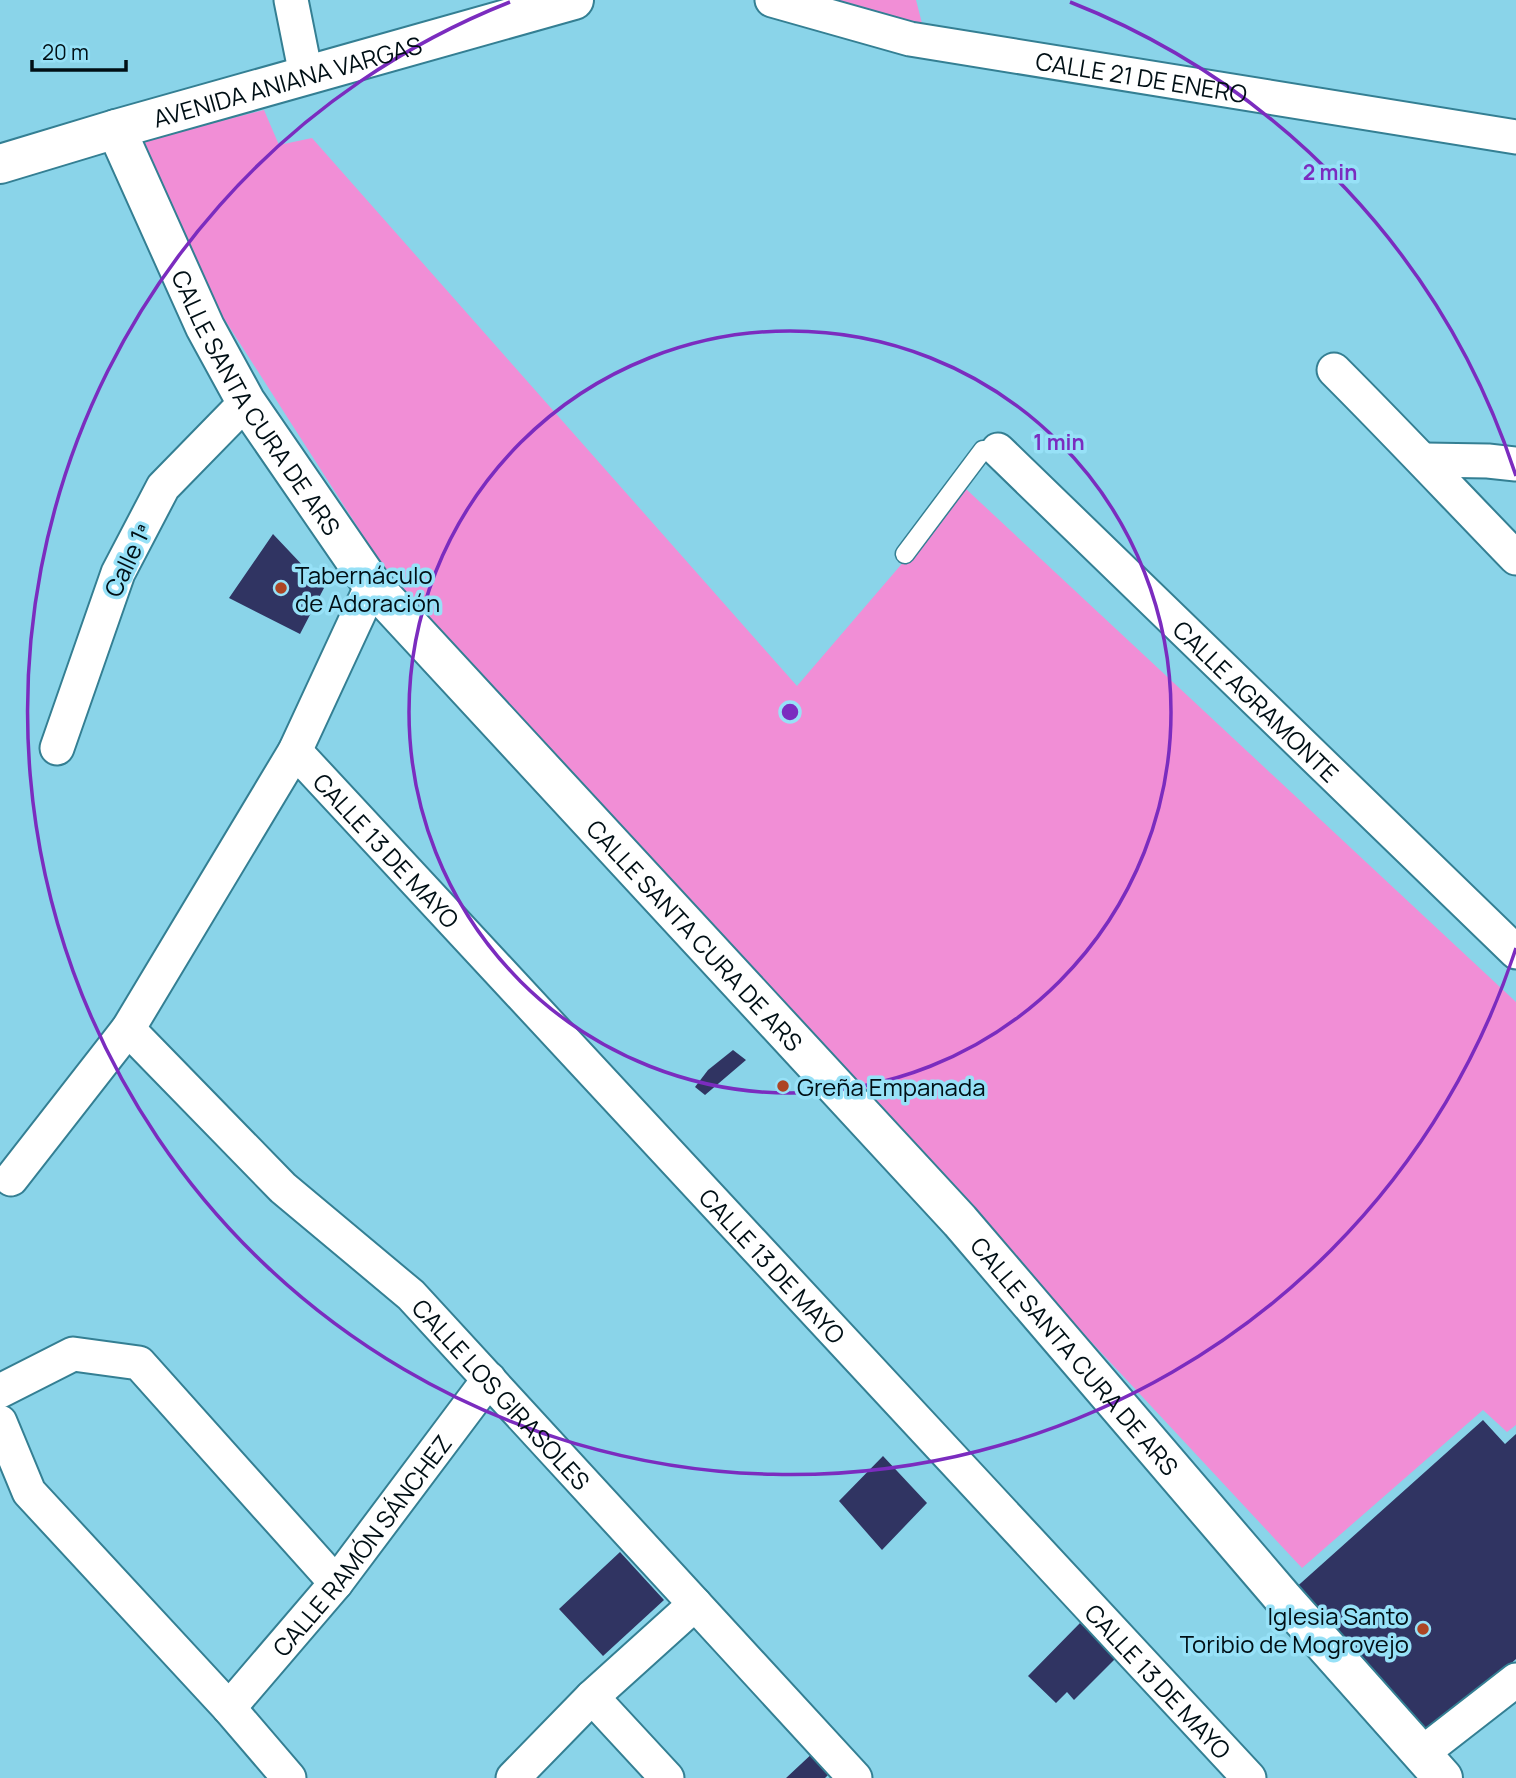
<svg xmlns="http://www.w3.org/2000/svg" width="1516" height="1778" font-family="Manrope,sans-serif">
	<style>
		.green { fill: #f18ed6 }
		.building { fill: #303462 }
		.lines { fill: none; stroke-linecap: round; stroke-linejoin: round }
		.lane-casing { stroke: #347f93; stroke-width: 21 }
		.street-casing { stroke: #347f93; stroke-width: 37 }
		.secondary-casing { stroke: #347f93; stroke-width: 42 }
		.lane { stroke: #fff; stroke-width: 18 }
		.street { stroke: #fff; stroke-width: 33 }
		.secondary { stroke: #fff; stroke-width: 38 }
		.ring { fill: none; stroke: #7b2cbf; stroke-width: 3.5 }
		.poi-dot { fill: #ad4523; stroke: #97e1f7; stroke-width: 2.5 }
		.labels { text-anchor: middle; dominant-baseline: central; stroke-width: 7; stroke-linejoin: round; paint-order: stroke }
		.street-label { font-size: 24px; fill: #000f15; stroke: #97e1f7 }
		.poi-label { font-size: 24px; fill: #000f15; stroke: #97e1f7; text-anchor: start }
		.centre { fill: #7b2cbf; stroke: #97e1f7; stroke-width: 3.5 }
		.ring-label { font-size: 21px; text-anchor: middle; font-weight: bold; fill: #7b2cbf; stroke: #97e1f7; stroke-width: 7; stroke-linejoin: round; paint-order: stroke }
	</style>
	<rect width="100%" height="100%" fill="#8ad4e9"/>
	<path class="green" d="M792,0H916L925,35Z
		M264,110L279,145L312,138L797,686L966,489L1516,1002V1425L1507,1432L1483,1410L1302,1568L781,1009L389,576L223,317L135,143Z"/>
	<path class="building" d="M273,534L324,588L300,634L229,598Z
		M733,1050L746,1060L705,1095L695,1087L708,1070Z
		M1483,1420L1505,1444L1516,1434V1659L1425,1741L1292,1591Z
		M883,1456L927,1503L882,1550L839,1501Z
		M620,1552L664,1600L603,1656L559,1609Z
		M1080,1623L1116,1658L1074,1700L1067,1692L1056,1703L1028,1676Z
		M816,1750L834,1769L825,1778H786Z"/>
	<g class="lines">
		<defs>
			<path id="lane" d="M905,554L983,450H998"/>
			<g id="street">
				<path d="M291,0L306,75"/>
				<path id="s1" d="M772,0L910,39L1516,137"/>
				<path d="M1334,370C1396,432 1455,495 1516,558"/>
				<path id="s2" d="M998,450L1516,952"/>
				<path d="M1425,460L1488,461L1516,464"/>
				<path d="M57,748L118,573L163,487L246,402"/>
				<path id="s3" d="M295,751L1249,1778"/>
				<path id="s4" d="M128,1029L283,1188L411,1295L855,1778"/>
				<path d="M11,1179L128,1029L295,751L372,585"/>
				<path d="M0,1391L73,1354L139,1363L336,1583"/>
				<path d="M0,1422L29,1492L229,1708L289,1778"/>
				<path d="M592,1697L667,1778"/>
				<path id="s5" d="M229,1708L336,1583L489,1379"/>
				<path d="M1421,1754L1516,1680"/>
				<path d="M513,1778L592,1697L695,1604"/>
			</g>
			<g id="secondary">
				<path id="s6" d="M116,129L205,327L246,402L372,585L960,1221L1282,1597L1443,1778"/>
				<path id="s7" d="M0,164L116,129L574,0"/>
			</g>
		</defs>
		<use href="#lane" class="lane-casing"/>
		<use href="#street" class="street-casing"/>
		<use href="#secondary" class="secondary-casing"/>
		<use href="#lane" class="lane"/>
		<use href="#street" class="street"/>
		<use href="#secondary" class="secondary"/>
	</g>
	<g class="ring">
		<circle cx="790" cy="712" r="381"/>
		<path d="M1516 948A763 763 0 1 1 510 2M1070 2A763 763 0 0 1 1516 476"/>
	</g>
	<g class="poi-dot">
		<circle cx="281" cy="588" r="7"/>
		<circle cx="783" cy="1086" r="7"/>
		<circle cx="1423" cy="1629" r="7"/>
	</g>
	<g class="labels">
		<g class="street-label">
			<text stroke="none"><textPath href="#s1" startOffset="378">CALLE 21 DE ENERO</textPath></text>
			<text stroke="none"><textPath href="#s7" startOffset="299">AVENIDA ANIANA VARGAS</textPath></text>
			<text stroke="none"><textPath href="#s6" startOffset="308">CALLE SANTA CURA DE ARS</textPath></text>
			<text transform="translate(127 560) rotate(-65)">Calle 1ª</text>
			<text stroke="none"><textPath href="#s2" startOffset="360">CALLE AGRAMONTE</textPath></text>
			<text stroke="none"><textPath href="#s3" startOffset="135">CALLE 13 DE MAYO</textPath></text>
			<text stroke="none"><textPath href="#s6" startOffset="1001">CALLE SANTA CURA DE ARS</textPath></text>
			<text stroke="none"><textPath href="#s3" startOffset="702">CALLE 13 DE MAYO</textPath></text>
			<text stroke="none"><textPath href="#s6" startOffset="1568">CALLE SANTA CURA DE ARS</textPath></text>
			<text stroke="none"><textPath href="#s4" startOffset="523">CALLE LOS GIRASOLES</textPath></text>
			<text stroke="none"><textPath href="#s5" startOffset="210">CALLE RAMÓN SÁNCHEZ</textPath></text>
			<text stroke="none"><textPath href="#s3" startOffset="1269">CALLE 13 DE MAYO</textPath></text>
		</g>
		<g class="poi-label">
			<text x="295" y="574">Tabernáculo<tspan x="295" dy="28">de Adoración</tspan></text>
			<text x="797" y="1086">Greña Empanada</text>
			<text x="1409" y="1615" text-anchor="end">Iglesia Santo<tspan x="1409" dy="28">Toribio de Mogrovejo</tspan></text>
		</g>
	</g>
	<circle cx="790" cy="712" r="10" class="centre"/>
	<g class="ring-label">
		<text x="1330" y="180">2 min</text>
		<text x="1059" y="450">1 min</text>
	</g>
	<path d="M32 60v10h94v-10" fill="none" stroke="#000f15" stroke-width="3.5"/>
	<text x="42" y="60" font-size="21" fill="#000f15" stroke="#97e1f7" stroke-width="5" paint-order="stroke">20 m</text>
</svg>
